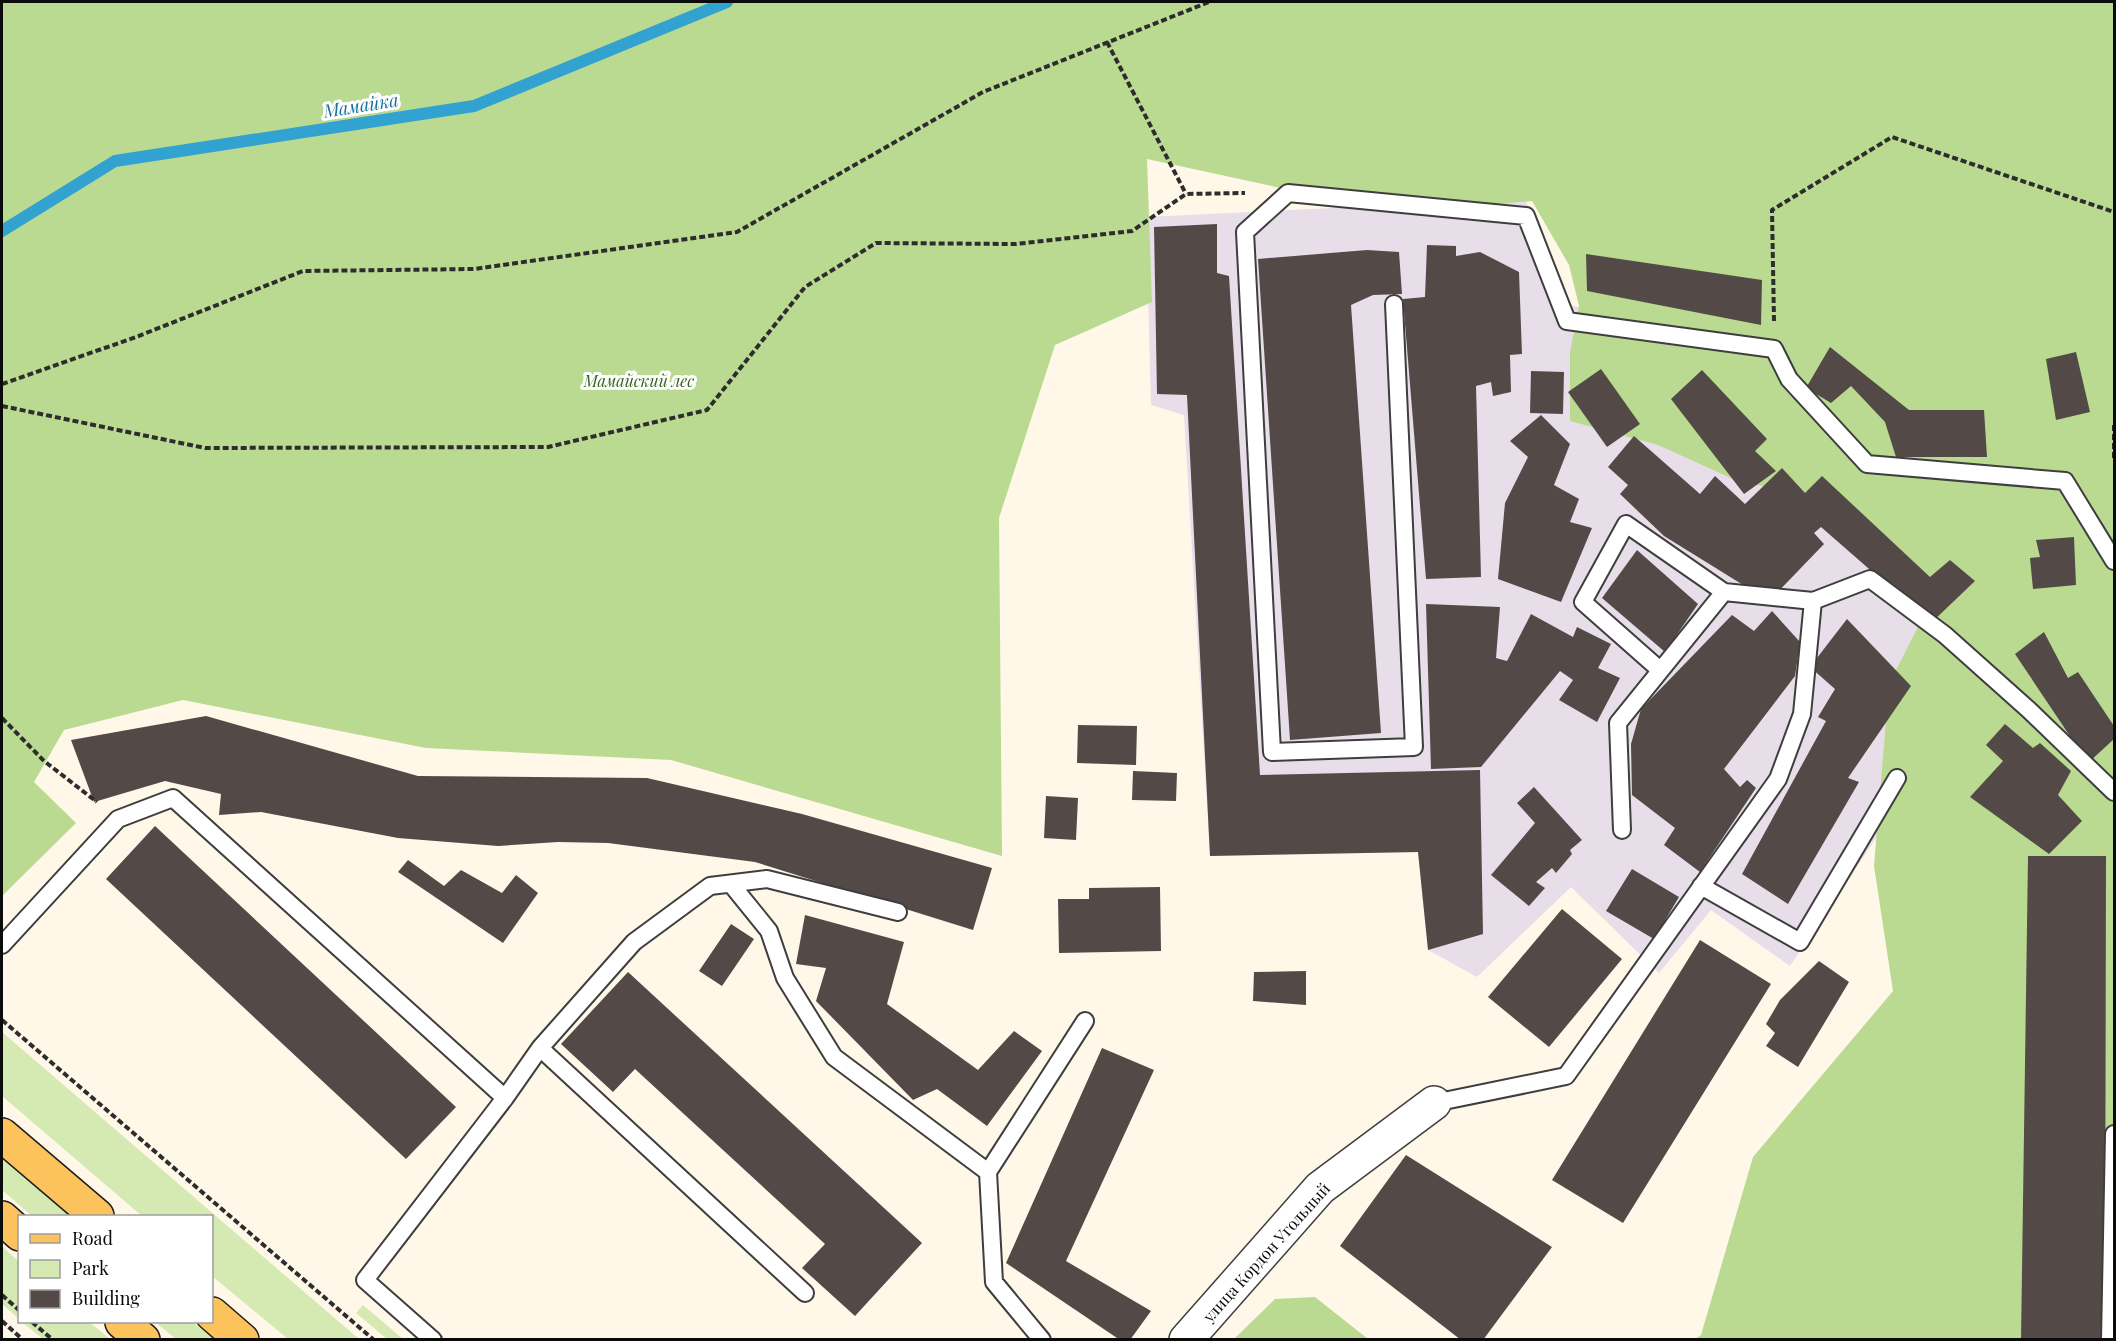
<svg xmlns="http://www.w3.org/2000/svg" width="2116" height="1341" font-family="'Playfair Display',serif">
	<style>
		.industrial { fill: #e7deea }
		.green { fill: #d5e9b2 }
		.forest { fill: #bada91 }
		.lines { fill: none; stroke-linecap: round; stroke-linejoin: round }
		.stream { stroke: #32a3d0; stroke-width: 12 }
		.building { fill: #534a47 }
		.lane-casing { stroke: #3e3e3e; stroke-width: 20 }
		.street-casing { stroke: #3e3e3e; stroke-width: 36 }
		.primary-casing { stroke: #1c1c1c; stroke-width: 36 }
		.path { stroke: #2d2d2d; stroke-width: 4; stroke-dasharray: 6 3; stroke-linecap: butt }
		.lane { stroke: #fff; stroke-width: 16 }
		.street { stroke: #fff; stroke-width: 33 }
		.primary { stroke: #fcc25b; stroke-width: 33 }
		.labels { text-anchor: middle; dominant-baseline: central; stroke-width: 6; stroke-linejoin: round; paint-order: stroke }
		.park-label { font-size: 16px; font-style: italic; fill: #32621b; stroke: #fff }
		.street-label { font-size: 16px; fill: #0b0b0b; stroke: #fff }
		.water-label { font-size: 18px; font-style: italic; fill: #13719d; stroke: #fff }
	</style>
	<rect width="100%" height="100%" fill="#fff8e8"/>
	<path class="industrial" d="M1525,199L1572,306L1764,336L2114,585V820L1926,764L1790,966L1711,910L1659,973L1571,887L1477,977L1428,950L1418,852L1210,856L1184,415L1151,405L1146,217Z"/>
	<path class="green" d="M2,1032L359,1339H288L212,1276V1216H142L2,1096Z
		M2,1157L71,1216H32L2,1190Z
		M2,1246L19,1262V1319L2,1304Z
		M363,1305L403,1339H387L356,1313Z
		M22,1322H89L110,1339H43Z
		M155,1322H193L214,1339H176Z"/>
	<path class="forest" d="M2,2H2114V1339H1695L1701,1335L1753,1157L1893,991L1874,866L1889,684L1919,625L1825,501L1733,479L1658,445L1570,421V352L1579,306L1569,265L1532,201L1396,213L1147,159L1152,302L1055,345L999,518L1002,856L671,760L426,748L183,700L64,730L34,782L76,823L2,896Z
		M1315,1297L1368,1339H1234L1275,1299Z"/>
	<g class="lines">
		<path class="stream" d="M2,231L115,161L474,106L727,2"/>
	</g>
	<path class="building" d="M1217,224V273L1229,276L1260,775L1480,770L1483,934L1428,950L1418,852L1210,856L1187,395L1157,394L1154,227Z
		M1427,245L1456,246V256L1480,252L1519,272L1522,354L1510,355L1511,392L1493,396L1491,382L1476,386L1481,577L1426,579L1403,299L1425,297Z
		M1367,250L1399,252L1402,294L1373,295L1351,305L1381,733L1290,740L1258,259Z
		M1586,254L1762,280L1761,325L1587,291Z
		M1830,347L1909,410H1984L1987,457H1896L1885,422L1851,386L1831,403L1806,388Z
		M2076,352L2090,412L2056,420L2046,359Z
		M1601,369L1640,424L1607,447L1568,392Z
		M1702,370L1767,439L1755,451L1776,471L1744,494L1671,399Z
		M1531,371L1564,372L1563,414L1530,413Z
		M1541,415L1570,444L1554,485L1579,499L1570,522L1592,528L1561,602L1498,579L1505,503L1528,457L1510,441Z
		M1634,436L1700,494L1715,476L1745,504L1782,468L1805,493L1822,476L1930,577L1950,560L1975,581L1931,623L1821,527L1814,533L1824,544L1769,601L1664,536L1620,494L1628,485L1608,467Z
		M2074,537L2076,585L2033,589L2030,558L2040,557L2036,540Z
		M1637,550L1698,604L1665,652L1602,598Z
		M1426,604L1500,607L1496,658L1507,661L1531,614L1573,637L1577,627L1611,644L1598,668L1620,678L1597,722L1559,700L1573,680L1560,671L1481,767L1431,769Z
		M1772,611L1800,642L1795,676L1724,769L1740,787L1747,780L1756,788L1700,872L1664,845L1675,828L1632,795L1631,744L1641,709L1732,615L1754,631Z
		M1847,619L1911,686L1848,778L1859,782L1788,904L1742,874L1826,721L1818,717L1835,689L1810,667Z
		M2044,632L2068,678L2078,672L2114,726V739L2088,763L2015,654Z
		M206,716L418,776L647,778L802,814L992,868L973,930L755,862L608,843L558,842L498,846L398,838L261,812L219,815L221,794L165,781L94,802L71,740Z
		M2005,724L2033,748L2040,743L2071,771L2058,795L2082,821L2049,854L1970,797L2003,761L1986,745Z
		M1078,725L1137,726L1136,765L1077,763Z
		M1133,771L1177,773L1176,801L1132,800Z
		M1534,787L1582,840L1570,850L1572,854L1556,873L1552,868L1536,882L1545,888L1529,906L1491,875L1535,823L1517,803Z
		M1046,796L1078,798L1076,840L1044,838Z
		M155,826L456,1107L406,1159L106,879Z
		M2028,856H2106L2105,1340H2021Z
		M408,860L444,886L461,870L502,893L516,875L538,893L503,943L398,872Z
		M1632,869L1679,897L1654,939L1606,911Z
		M1160,887L1161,951L1059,953L1058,899H1089V888Z
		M1562,909L1622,959L1549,1047L1488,997Z
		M805,915L904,942L887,1004L978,1070L1014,1031L1042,1051L987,1126L937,1089L913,1100L816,1001L826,968L796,964Z
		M731,924L754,939L722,986L699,971Z
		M1700,940L1771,984L1623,1223L1552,1180Z
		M1819,961L1849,982L1798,1067L1766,1046L1775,1033L1766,1024L1780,1000Z
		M1306,971V1005L1253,1001L1254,972Z
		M628,972L922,1243L855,1316L802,1268L825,1244L635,1069L613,1092L561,1044Z
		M1102,1048L1154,1070L1066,1261L1151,1311L1130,1340H1120L1006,1263Z
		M1406,1155L1552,1247L1483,1340H1461L1340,1246Z"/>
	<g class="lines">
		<defs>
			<path id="lane" d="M1394,304L1414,747L1272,752L1245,232L1288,193L1526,216L1567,321L1774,349L1789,379L1867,464L2065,481L2114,561
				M1813,601L1870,579L1945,635L2029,710L2114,792
				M1660,670L1583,602L1626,524L1724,592
				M731,884L769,931L785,978L834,1057L988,1172
				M1701,886L1800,942L1897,778
				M2,945L118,819L173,798L505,1098
				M540,1048L634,942L710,886L767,879L898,912
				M1434,1103L1566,1076L1778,779L1802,714L1813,601L1724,592L1618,723L1622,830
				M433,1340L365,1280L505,1098L540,1048L805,1293
				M1042,1340L994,1282L988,1172L1085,1021
				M2110,1340L2114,1134"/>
			<path id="street" d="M1186,1340L1320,1188L1434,1103"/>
			<path id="primary" d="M2,1135L97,1216
				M2,1218L20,1234
				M212,1314L242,1340
				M122,1322L143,1340"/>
		</defs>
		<use href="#lane" class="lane-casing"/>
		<use href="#street" class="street-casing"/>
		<use href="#primary" class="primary-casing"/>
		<path class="path" d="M1107,42L1186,194
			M1774,321L1772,210L1892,137L2114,212
			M2,384L136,337L303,271L474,269L737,232L983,92L1209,2
			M2,406L205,448L548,447L707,410L805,287L876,243L1016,244L1132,231L1186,194L1245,193
			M2114,425V461
			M2,718L44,761L97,802
			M2,1020L374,1340
			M2,1295L20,1311
			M2,1321L23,1340
			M32,1322L53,1340"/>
		<use href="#lane" class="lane"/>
		<use href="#street" class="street"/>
		<use href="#primary" class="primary"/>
	</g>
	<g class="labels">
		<g class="park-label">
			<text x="639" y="380">Мамайский лес</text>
		</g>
		<g class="street-label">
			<text transform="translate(1266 1252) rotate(-48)">улица Кордон Угольный</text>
		</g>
		<g class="water-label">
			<text transform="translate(361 105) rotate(-9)">Мамайка</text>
		</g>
	</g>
	<rect width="2116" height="1341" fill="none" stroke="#0b0b0b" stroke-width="6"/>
	<rect x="18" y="1215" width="195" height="108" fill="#ffffff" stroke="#9d9d9d" stroke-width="1.5"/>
	<rect x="30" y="1234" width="30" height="9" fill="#fcc25b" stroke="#9d9d9d" stroke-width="1.5"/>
	<text x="72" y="1245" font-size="18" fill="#0b0b0b">Road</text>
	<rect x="30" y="1260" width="30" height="18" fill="#d5e9b2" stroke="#9d9d9d" stroke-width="1.5"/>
	<text x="72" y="1275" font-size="18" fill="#0b0b0b">Park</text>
	<rect x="30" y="1290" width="30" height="18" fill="#534a47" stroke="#9d9d9d" stroke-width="1.5"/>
	<text x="72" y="1305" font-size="18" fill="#0b0b0b">Building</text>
</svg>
